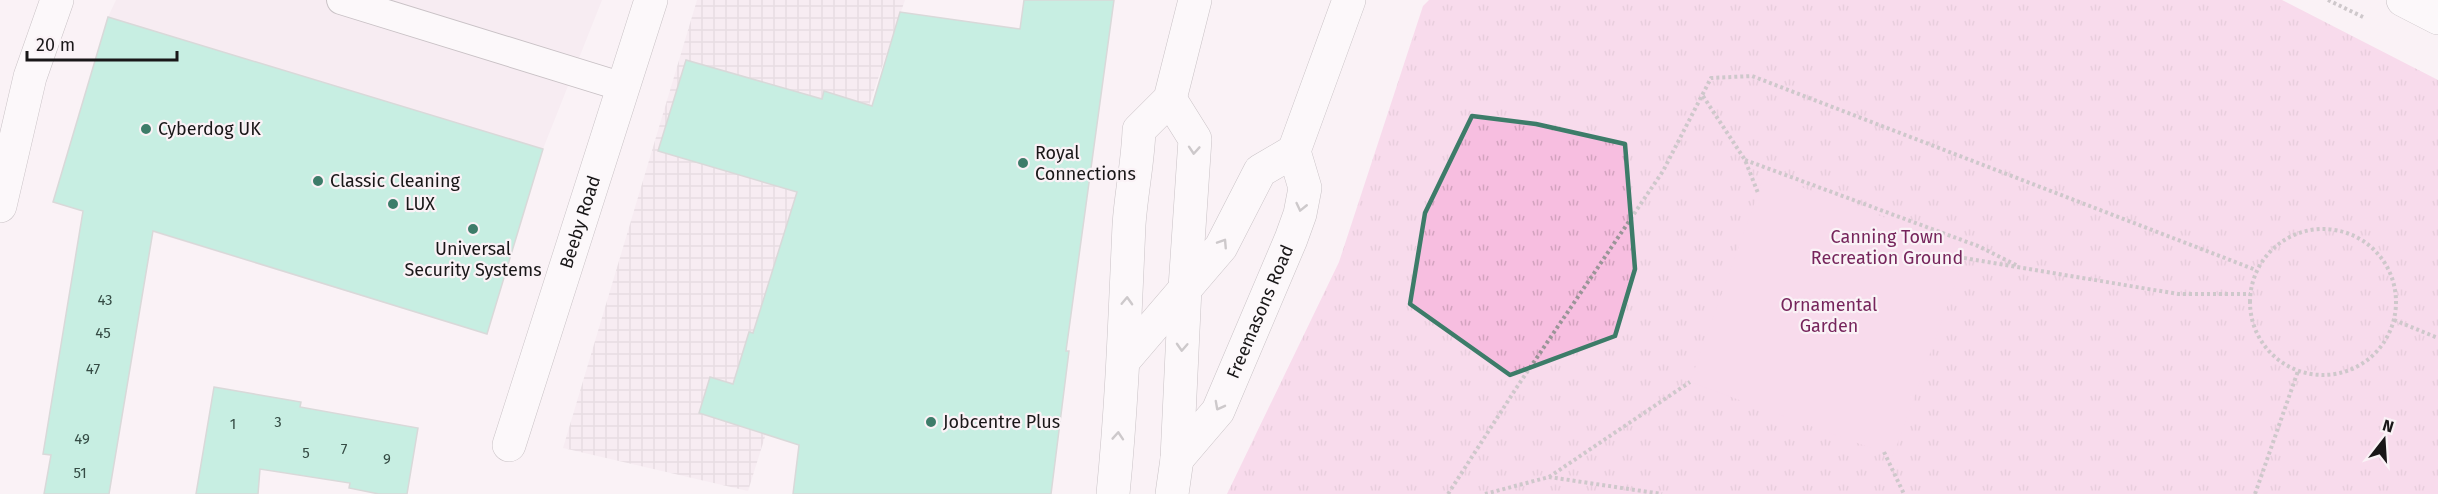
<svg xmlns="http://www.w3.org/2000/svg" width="2438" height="494" font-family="'Fira Sans',sans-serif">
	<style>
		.built { fill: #f4e4ed }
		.industrial { fill: url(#industrial-grid) }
		.park { fill: url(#park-tufts) }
		.garden { fill: #f7bee0 }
		.building { fill: #89e8ca; stroke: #b1bab6; stroke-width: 1.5 }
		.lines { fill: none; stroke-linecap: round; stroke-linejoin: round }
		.service-casing { stroke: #8f888c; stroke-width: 30 }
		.minor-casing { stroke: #8f888c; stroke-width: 34 }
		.tertiary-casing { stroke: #8f888c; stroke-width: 34 }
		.trunk-casing { stroke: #8f888c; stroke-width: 34 }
		.path { stroke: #9a9598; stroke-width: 4; stroke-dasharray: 3 3; stroke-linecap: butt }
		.service { stroke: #fff; stroke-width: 28 }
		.minor { stroke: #fff; stroke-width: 33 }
		.tertiary { stroke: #fff; stroke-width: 33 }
		.trunk { stroke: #fff; stroke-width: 33 }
		.oneway { stroke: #989797 }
		.marked { fill: none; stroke: #3d7c69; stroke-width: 4.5; stroke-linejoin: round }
		.poi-dot { fill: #3d7c69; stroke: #faf2f6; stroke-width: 2 }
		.labels { text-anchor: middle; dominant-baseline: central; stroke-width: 4.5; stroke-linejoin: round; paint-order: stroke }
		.number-label { font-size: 15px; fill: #354b44 }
		.poi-label { font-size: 18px; fill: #191718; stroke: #faf2f6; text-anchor: start }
		.street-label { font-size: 18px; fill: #191718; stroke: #faf2f6 }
		.park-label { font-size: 18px; fill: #76255c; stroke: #faf2f6 }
	</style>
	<defs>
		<pattern id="industrial-grid" width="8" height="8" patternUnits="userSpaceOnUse" patternTransform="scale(1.5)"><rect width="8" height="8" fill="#f4e4ed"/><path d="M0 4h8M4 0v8" fill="none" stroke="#d1c3ca"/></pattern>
		<pattern id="park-tufts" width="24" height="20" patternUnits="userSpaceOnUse" patternTransform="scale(1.5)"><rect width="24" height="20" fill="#f7bee0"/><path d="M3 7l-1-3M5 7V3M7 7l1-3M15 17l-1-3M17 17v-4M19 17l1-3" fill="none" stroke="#d3a3bf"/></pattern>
	</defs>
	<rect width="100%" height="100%" fill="#faf2f6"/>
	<path class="built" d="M116,0H602L543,149L487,334L53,202L108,17Z"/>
	<path class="industrial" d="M697,0H905L869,105L748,491L563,448Z"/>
	<path class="park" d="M1429,0H2282L2438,80V494H1227L1339,262L1423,6Z"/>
	<path class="garden" d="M1765,174L1968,248L1893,456L1690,382Z"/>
	<path class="building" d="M1024,0H1114L1066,351H1069L1051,494H793L799,445L699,413L710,377L733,384L749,332L753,333L797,192L658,151L686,60L822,99L824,91L872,106L900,12L1020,29Z
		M108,17L543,149L487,334L153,231L109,494H44L51,455L43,454L83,211L53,202Z
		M214,387L301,402L300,407L418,428L407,494H379L349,488L350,483L260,469L258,494H196Z"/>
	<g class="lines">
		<defs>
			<path id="service" d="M341,0L623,87"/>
			<g id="minor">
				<path d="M0,206L30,77L57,0"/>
				<path id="s1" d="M509,445L651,0"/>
			</g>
			<g id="tertiary">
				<path d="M1170,99L1195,139L1185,288L1177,459L1172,494"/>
				<path d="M1125,359L1221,247L1260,171L1294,151"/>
				<path id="s2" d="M1177,459L1218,411L1291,239L1300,214L1305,188L1294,151L1349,0"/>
				<path d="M1113,494C1122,404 1125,315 1129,225C1131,194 1138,162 1139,130L1170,99L1195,0"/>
			</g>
			<path id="trunk" d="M2403,0L2438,18"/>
		</defs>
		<use href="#service" class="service-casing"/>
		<use href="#minor" class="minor-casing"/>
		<use href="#tertiary" class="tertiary-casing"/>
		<use href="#trunk" class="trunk-casing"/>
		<path class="path" d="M2328,0L2363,17
			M1703,96L1745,160L1758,193
			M1745,160L1978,246L2018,266
			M2250 302a73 73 0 1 1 146 0a73 73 0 1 1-146 0Z
			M1964,258L2178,294H2250
			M2394,320L2438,338
			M1884,452L1904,494
			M1549,477L1690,382
			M1448,494L1517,387L1663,171L1711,78L1752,76L2256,270
			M1485,494L1549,477L1662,494
			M2255,494L2298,371"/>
		<use href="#service" class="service"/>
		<use href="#minor" class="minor"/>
		<use href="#tertiary" class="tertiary"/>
		<use href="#trunk" class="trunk"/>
	</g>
	<defs><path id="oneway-chevron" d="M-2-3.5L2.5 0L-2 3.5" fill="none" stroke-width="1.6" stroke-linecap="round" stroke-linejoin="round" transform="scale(1.5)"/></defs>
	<g class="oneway">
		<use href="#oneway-chevron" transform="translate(1194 150) rotate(94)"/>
		<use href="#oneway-chevron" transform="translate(1301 207) rotate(103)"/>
		<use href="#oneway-chevron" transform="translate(1223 243) rotate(-57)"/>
		<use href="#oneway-chevron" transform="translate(1127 301) rotate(-88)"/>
		<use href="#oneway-chevron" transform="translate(1182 347) rotate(93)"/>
		<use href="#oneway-chevron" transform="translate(1219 406) rotate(118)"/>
		<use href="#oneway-chevron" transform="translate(1118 436) rotate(-86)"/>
	</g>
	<path d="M0 0H2438V494H0ZM1472,116L1536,124L1625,144L1635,269L1615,336L1510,375L1410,304L1425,213Z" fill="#faf2f6" fill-opacity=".55" fill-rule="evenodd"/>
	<path class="marked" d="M1472,116L1536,124L1625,144L1635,269L1615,336L1510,375L1410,304L1425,213Z"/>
	<g class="poi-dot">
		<circle cx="146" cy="129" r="6"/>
		<circle cx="1023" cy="163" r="6"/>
		<circle cx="318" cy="181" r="6"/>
		<circle cx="393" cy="204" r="6"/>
		<circle cx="473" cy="229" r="6"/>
		<circle cx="931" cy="422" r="6"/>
	</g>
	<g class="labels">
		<g class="number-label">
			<text x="105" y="300">43</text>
			<text x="103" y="333">45</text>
			<text x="93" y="369">47</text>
			<text x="278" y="422">3</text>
			<text x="233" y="424">1</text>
			<text x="82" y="439">49</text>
			<text x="344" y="449">7</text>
			<text x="306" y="453">5</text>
			<text x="387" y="459">9</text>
			<text x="80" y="473">51</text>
		</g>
		<g class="poi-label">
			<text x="158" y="129">Cyberdog UK</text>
			<text x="1035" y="153">Royal<tspan x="1035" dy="21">Connections</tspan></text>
			<text x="330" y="181">Classic Cleaning</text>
			<text x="405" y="204">LUX</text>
			<text x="473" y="249" text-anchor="middle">Universal<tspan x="473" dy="21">Security Systems</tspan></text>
			<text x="943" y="422">Jobcentre Plus</text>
		</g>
		<g class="street-label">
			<text stroke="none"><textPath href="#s1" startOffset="234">Beeby Road</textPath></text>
			<text stroke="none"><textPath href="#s2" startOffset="171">Freemasons Road</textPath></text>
		</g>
		<g class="park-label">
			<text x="1887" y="237">Canning Town<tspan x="1887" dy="21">Recreation Ground</tspan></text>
			<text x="1829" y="305">Ornamental<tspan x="1829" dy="21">Garden</tspan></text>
		</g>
	</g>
	<g transform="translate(2384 440) rotate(17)" stroke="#faf2f6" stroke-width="4.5" paint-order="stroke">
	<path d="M0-4.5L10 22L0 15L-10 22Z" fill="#191718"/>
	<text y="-9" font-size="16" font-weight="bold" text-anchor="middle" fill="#191718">N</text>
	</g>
	<path d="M27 51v9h150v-9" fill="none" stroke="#191718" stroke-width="3"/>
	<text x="36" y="51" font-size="18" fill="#191718" stroke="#faf2f6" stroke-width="4.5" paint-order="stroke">20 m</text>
</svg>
